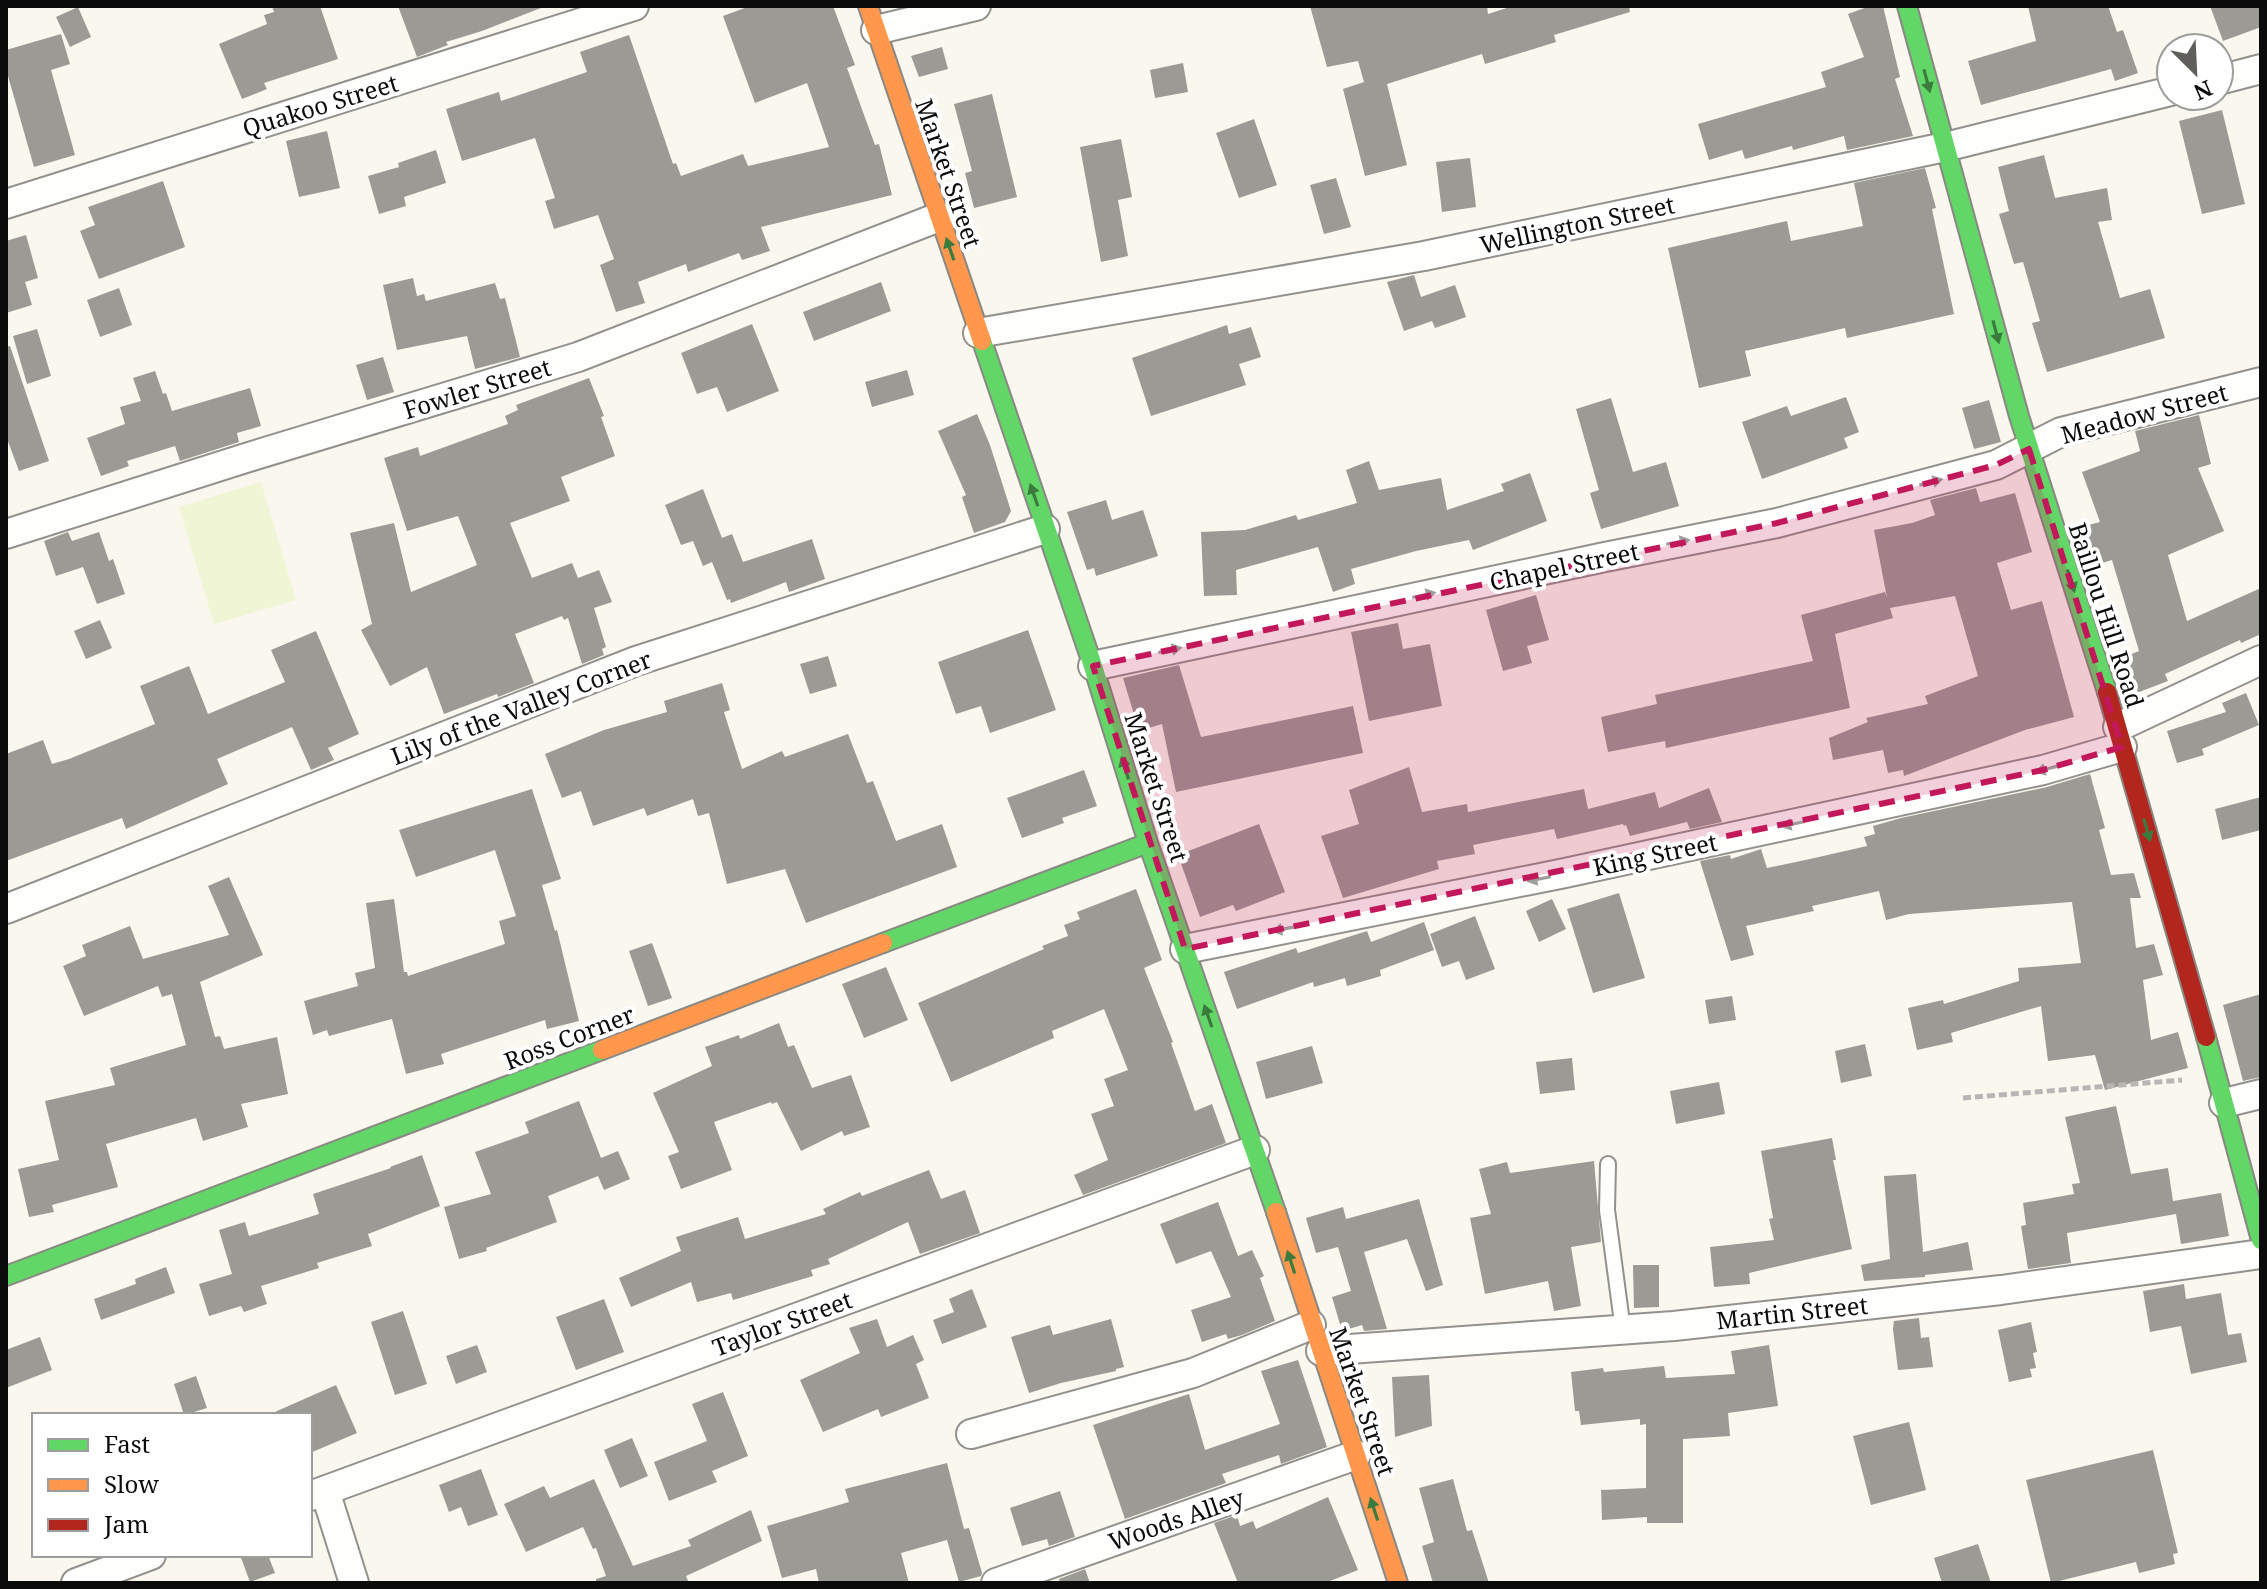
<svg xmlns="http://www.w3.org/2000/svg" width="2267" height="1589" font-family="'Noto Serif',serif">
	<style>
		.pitch { fill: #f0f5d6 }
		.building { fill: #9c9a95 }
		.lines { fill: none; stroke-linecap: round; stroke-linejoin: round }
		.lane-casing { stroke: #93918d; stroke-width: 18 }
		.street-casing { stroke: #93918d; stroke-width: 32 }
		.fast-casing { stroke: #898884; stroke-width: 22 }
		.slow-casing { stroke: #898884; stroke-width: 22 }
		.jam-casing { stroke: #898884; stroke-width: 22 }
		.path { stroke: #b7b6b5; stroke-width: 5; stroke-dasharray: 8 4; stroke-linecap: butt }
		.lane { stroke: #fefefc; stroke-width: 14 }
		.street { stroke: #fefefc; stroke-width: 28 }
		.fast { stroke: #63d668; stroke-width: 18 }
		.slow { stroke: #ff974d; stroke-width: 18 }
		.jam { stroke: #b3261e; stroke-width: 18 }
		.oneway { fill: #3b7b3e }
		.oneway2 { fill: #9d9d9c }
		.marked { fill: #c2185b; fill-opacity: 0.2; stroke: #c2185b; stroke-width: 6; stroke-dasharray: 16 10; stroke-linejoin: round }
		.labels { text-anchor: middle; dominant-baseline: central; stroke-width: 8; stroke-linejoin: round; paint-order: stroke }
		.street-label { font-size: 24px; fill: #0b0b0b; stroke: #fff }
	</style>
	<rect width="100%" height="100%" fill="#faf7ee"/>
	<path class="pitch" d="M261,482L296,600L214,624L179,507Z"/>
	<path class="building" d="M272,6H320L338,59L264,83L267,89L242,99L219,44L267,24L264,15L274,12Z
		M398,6H540L541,8L482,31L446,42L448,45L417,57Z
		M750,6H833L855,65L847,68L875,145L879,144L892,195L761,227L770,251L742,260L739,253L688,272L686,264L638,282L645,303L616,312L600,265L614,259L598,215L554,229L545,201L555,198L535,138L462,161L446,109L499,92L501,101L587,72L580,52L629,35L673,164L676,163L681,176L743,154L748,166L829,147L807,83L755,103L723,16Z
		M1310,6H1487L1488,14L1513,6H1629L1630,12L1554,35L1556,42L1485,64L1482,54L1387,84L1407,165L1365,176L1343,89L1364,82L1358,61L1327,67Z
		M1870,6H1883L1900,77L1895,79L1913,136L1847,150L1844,136L1793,150L1792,146L1745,159L1742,150L1709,160L1698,124L1826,87L1821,72L1864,57L1848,14Z
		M2028,6H2108L2117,32L2123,30L2138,73L2115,81L2111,69L1981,105L1968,61L2036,41Z
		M2210,6H2261V27L2223,41Z
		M78,7L91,37L70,47L56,17Z
		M61,34L70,64L51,70L75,155L34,167L6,69V50Z
		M942,47L948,69L919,77L911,56Z
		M1183,63L1188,92L1155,98L1150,70Z
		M992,94L1017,197L974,208L965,173L972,171L954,104Z
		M2222,110L2245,204L2202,214L2179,121Z
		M1254,119L1277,185L1239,198L1216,133Z
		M327,131L340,188L299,197L286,141Z
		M1121,139L1132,197L1118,200L1128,256L1101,262L1080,147Z
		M436,150L446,183L404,197L406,206L379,214L368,176L399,167L398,163Z
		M2044,155L2055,198L2107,188L2112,220L2098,222L2120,298L2150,289L2165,338L2047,372L2032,323L2040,321L2023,262L2014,264L1999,214L2009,211L1998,167Z
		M1470,158L1476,207L1442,212L1436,162Z
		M1925,168L1936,208L1932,209L1954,314L1847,338L1845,328L1745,351L1751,376L1699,388L1668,248L1787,221L1791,241L1863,226L1854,183Z
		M1336,178L1351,227L1324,234L1310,185Z
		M163,181L185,247L99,279L80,231L95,225L88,207Z
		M26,235L38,278L25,282L32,305L6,313V241Z
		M1414,275L1421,297L1455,285L1466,317L1435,328L1432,321L1404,331L1387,282Z
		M413,278L417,296L424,294L426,301L495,283L500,299L505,298L520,357L475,369L467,336L397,350L383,285Z
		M881,282L891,311L814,341L803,312Z
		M119,288L132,325L100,337L87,300Z
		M752,324L779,391L727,412L717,387L697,394L681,353Z
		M1227,325L1229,334L1251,327L1261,357L1239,364L1246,385L1151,416L1132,358Z
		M37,329L51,376L27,384L13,336Z
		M10,346L49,461L19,471L6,436V347Z
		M383,357L394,392L367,400L356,365Z
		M907,370L914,395L872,407L865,382Z
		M155,371L163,394L166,393L172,411L250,388L261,426L237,433L239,442L180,461L175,446L127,461L129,466L101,476L87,438L125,424L120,407L141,401L133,378Z
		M589,378L604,416L601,417L615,456L561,477L570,501L510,523L532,578L572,563L578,578L599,570L612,602L594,608L606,647L602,649L604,655L582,664L568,618L564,620L562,616L515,634L534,683L498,697L497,694L444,714L427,667L390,686L361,630L372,624L350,533L394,523L411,592L477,565L458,516L407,531L384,458L418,447L420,456L508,424L505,416L518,410L516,405Z
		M1846,397L1859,432L1844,438L1848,448L1762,479L1742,422L1787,406L1791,416Z
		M1611,398L1633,472L1666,462L1679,506L1601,529L1590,493L1599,490L1576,409Z
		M1989,400L2001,442L1974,449L1962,408Z
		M977,414L990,445L1011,511L1005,522L974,533L962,497L966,495L938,431Z
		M2199,415L2211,464L2198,468L2224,531L2168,555L2187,621L2261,588V634L2241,643L2240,640L2165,674L2168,681L2134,694L2122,658L2139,651L2112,560L2096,565L2085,526L2100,522L2082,472L2140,451L2135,431Z
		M1369,461L1379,490L1441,478L1447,510L1504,491L1501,484L1530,473L1547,521L1473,550L1469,540L1416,551L1351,569L1355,584L1333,592L1318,547L1236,570L1237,595L1204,596L1201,532L1245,530L1296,515L1298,520L1357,503L1346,470Z
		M1976,488L1980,502L2015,493L2032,552L1997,563L2011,610L2042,601L2074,717L2025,730L1904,776L1903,770L1888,773L1883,750L1833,760L1829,738L1868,722L1866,718L1928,704L1925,696L1978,676L1955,596L1890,608L1893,618L1835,634L1850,708L1666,748L1665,741L1608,752L1601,717L1657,704L1655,695L1813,661L1801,615L1885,592L1887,598L1874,530L1912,523L1935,515L1930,500Z
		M703,489L722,538L732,534L743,562L812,539L825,579L789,592L786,582L731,603L730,599L727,600L712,562L703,566L693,541L681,545L665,505Z
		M1106,500L1112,520L1143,510L1158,556L1096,576L1094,568L1087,570L1067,512Z
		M68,532L72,541L99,532L109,561L113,559L125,594L97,604L83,567L56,576L44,541Z
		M1536,595L1549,640L1527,646L1532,663L1503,671L1486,610Z
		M100,620L112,648L86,659L74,631Z
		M1398,623L1403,649L1430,644L1442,706L1369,721L1351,632Z
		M1028,630L1056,710L990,733L981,706L956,714L938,662Z
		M316,631L359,734L328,748L334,760L311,770L292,727L217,759L228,784L126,829L122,818L6,861V754L43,740L52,764L69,759L155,724L140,686L189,666L208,714L285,682L271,650Z
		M828,656L837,686L810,694L800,664Z
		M1179,665L1201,737L1353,706L1363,753L1176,792L1162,724L1139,731L1123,678Z
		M722,683L730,710L724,712L742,769L782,751L785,757L848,734L867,783L873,781L896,841L942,824L957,867L806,923L785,869L727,884L709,813L698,816L693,799L647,816L644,808L593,826L581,791L562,798L545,754L604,730L667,712L664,701Z
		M2246,693L2259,725L2202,749L2204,755L2177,763L2167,731L2226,712L2222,703Z
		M1409,767L1422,812L1467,804L1468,812L1584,789L1588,809L1655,792L1659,808L1709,788L1722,822L1690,829L1687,822L1630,836L1626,825L1624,826L1623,824L1557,839L1554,829L1473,845L1475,854L1437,861L1439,869L1343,898L1321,836L1359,824L1349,790Z
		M1084,770L1097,806L1062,818L1064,823L1022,838L1007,798Z
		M2090,774L2105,828L2099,830L2111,875L2134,873L2141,898H2130L2136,948L2154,944L2163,975L2143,980L2151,1040L2178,1032L2188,1068L2105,1090L2095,1055L2048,1061L2041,1006L1951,1033L1953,1042L1917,1050L1908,1008L1943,1000L1944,1004L2019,981L2018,968L2081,963L2072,902L1909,914L1886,920L1879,891L1812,906L1814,911L1746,926L1754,955L1731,961L1700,861L1730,855L1731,859L1761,849L1767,868L1810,859L1867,846L1864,837L1875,834L1873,826L1901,818L2047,787Z
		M532,789L561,879L542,885L555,931L557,930L579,1021L547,1029L545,1020L441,1054L444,1064L406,1074L392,1019L329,1036L327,1030L313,1035L304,1001L358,986L355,973L375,968L366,903L394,899L404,972H407L408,976L505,944L499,921L516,916L495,850L416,877L399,830Z
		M2261,797V830L2222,840L2215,809Z
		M1259,824L1285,892L1236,911L1233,905L1200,917L1178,855Z
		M229,877L263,955L200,982L215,1037L220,1036L224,1049L277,1037L288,1094L241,1104L248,1127L203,1141L196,1118L106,1144L118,1187L52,1205L54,1212L29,1217L18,1169L59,1160L45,1101L115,1085L110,1068L186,1045L172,994L162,997L158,986L84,1016L63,966L86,956L82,945L130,926L143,959L229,935L208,886Z
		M1136,889L1162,960L1144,968L1173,1042L1171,1043L1195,1111L1212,1104L1226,1143L1083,1195L1074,1175L1108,1160L1091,1114L1114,1106L1104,1079L1128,1070L1104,1009L1052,1031L1054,1038L951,1082L918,1003L1044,949L1042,946L1068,936L1064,925L1080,919L1077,912Z
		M1619,893L1645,978L1593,993L1567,909Z
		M1552,899L1566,929L1539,942L1526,911Z
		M1475,916L1495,969L1466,980L1459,961L1442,967L1430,934Z
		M1424,922L1434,950L1380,970L1381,976L1347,986L1345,978L1314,987L1313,982L1237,1009L1224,972L1296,948L1298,953L1367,931L1371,942Z
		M652,943L672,998L648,1006L629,951Z
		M886,967L908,1020L864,1038L842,984Z
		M2261,994V1077L2243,1081L2223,1005Z
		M1732,996L1736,1020L1709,1024L1705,1000Z
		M779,1023L788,1047L794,1045L812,1088L851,1075L870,1127L844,1136L842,1131L801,1151L777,1102L772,1104L771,1102L714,1122L732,1170L681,1189L668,1156L679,1152L653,1093L712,1066L705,1047L739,1035L740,1039Z
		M1865,1044L1872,1076L1841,1083L1835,1051Z
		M1312,1046L1323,1083L1266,1099L1256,1062Z
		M1572,1058L1575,1090L1540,1094L1536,1062Z
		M1719,1082L1725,1114L1676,1124L1670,1091Z
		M579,1101L601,1158L618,1151L630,1179L604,1190L598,1176L548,1196L557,1222L486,1248L487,1251L459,1259L444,1207L491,1194L475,1152L529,1133L525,1122Z
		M2116,1106L2131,1174L2168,1168L2173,1201L2221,1193L2229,1236L2181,1244L2176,1214L2067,1233L2071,1263L2028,1269L2021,1226L2026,1225L2023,1203L2074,1194L2072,1184L2080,1183L2065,1117Z
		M1832,1138L1836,1160H1833L1852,1249L1749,1273L1750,1284L1714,1287L1710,1247L1774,1240L1769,1219L1773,1218L1761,1151Z
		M422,1155L440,1206L368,1234L372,1246L317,1263L319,1268L261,1286L267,1304L244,1312L241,1306L209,1316L199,1284L232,1274L219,1230L245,1222L249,1236L319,1214L313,1194L391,1168L390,1167Z
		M1594,1161L1601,1242L1571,1247L1581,1306L1554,1311L1548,1281L1485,1294L1470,1218L1491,1214L1479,1169L1507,1162L1510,1173Z
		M929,1170L941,1199L965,1190L980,1233L920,1254L908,1222L828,1259L830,1264L811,1270L813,1276L733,1300L731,1293L697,1302L691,1282L631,1307L619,1278L681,1251L676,1237L738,1217L745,1239L826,1214L823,1209L860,1192L862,1196Z
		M1916,1174L1923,1252L1968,1242L1973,1270L1925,1275V1277L1864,1281L1861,1265L1890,1259L1884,1176Z
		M1419,1199L1443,1285L1426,1291L1407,1239L1364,1252L1387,1329L1364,1331L1362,1325L1342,1331L1332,1297L1351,1291L1338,1247L1316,1253L1306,1218L1343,1207L1346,1219Z
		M1218,1202L1238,1256L1252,1250L1264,1276L1260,1278L1275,1321L1242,1335L1228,1339L1226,1334L1202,1342L1191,1310L1231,1297L1211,1251L1176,1264L1160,1224Z
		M1633,1265H1659V1307L1634,1308Z
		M166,1267L175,1293L101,1320L94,1299L136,1284L135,1279Z
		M2184,1284L2186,1299L2221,1293L2228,1335L2241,1333L2247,1362L2191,1374L2181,1326L2150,1332L2143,1291Z
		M972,1289L987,1327L942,1344L933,1320L954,1312L949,1299Z
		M604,1299L624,1352L576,1370L556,1317Z
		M403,1311L427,1384L395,1395L371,1322Z
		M1919,1318L1921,1338L1929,1337L1933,1367L1898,1370L1893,1329L1894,1321Z
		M877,1319L887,1347L913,1335L924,1360L916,1364L929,1398L881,1417L878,1409L823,1432L800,1380L860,1353L849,1328Z
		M1111,1319L1124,1367L1116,1369V1371L1061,1383L1029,1393L1011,1337L1050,1325L1053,1335Z
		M2031,1322L2037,1352L2033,1353L2036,1368L2030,1369L2032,1377L2009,1382L1998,1330Z
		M40,1337L52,1370L6,1388V1350Z
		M477,1345L487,1372L456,1384L446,1356Z
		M1769,1345L1778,1406L1728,1413L1730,1436L1683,1439V1523H1647V1517L1602,1520L1601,1490L1646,1488V1424L1640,1425V1419L1581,1425L1579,1411H1575L1571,1372L1603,1368L1604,1372L1664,1366L1666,1378L1735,1374L1731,1351Z
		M1298,1360L1327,1447L1281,1464L1279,1455L1222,1474L1226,1483L1125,1519L1093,1425L1189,1394L1205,1450L1280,1424L1261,1371Z
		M1429,1375L1432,1426L1395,1437L1392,1377Z
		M196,1376L207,1408L184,1415L174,1384Z
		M336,1385L357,1433L310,1453V1415H268Z
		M723,1392L748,1456L712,1471L717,1482L669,1501L654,1462L707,1441L692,1404Z
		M1909,1422L1926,1490L1871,1505L1853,1436Z
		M632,1438L648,1476L620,1488L604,1450Z
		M2153,1450L2178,1553L2173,1554L2175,1564L2139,1573L2136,1562L2051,1583L2026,1480Z
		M947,1463L964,1529L969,1528L982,1573L981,1576L959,1582L947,1540L901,1553L909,1583H819L816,1569L782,1578L767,1526L849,1502L845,1489Z
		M481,1469L498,1515L468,1526L461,1507L449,1512L439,1485Z
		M594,1479L633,1566L691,1546L688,1540L751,1510L762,1541L686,1576L689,1583H596V1579L606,1576L596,1548L593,1549L583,1527L526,1552L504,1504L544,1486L550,1498Z
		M1453,1479L1467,1531L1472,1530L1489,1583H1433L1422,1546L1434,1542L1419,1488Z
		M1060,1491L1075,1537L1049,1546L1047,1539L1022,1546L1010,1508Z
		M1328,1497L1358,1570L1325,1583H1238L1214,1523L1237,1515L1240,1526L1253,1521L1256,1529Z
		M1978,1544L1991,1583H1942L1934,1558Z
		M240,1555H268L275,1573L250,1582Z
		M1085,1569L1090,1583H1060L1059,1579Z"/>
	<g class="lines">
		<defs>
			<path id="lane" d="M1608,1164L1607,1210L1623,1330"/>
			<path id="street" d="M876,30L976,6
				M2219,80L2261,69
				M6,204L634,6
				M978,333L1424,256L1945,147L2171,91
				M6,534L249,457L578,357L939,217
				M1093,666L1605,557L1777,523L1996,465L2061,432L2261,382
				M2118,727L2261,660
				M6,909L636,661L1045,529
				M1185,949L1565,873L2043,770L2122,747
				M2224,1103L2261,1094
				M1321,1351L1674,1326L2001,1290L2261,1254
				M971,1434L1193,1373L1311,1325
				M325,1491L354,1583
				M310,1496L1255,1150
				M76,1583L151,1555
				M996,1583L1356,1455"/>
			<path id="fast" d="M1907,6L2019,416L2107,692
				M982,341L1093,666L1148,843L1276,1212
				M883,943L1148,843
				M2206,1037L2261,1240
				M6,1276L602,1050"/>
			<path id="slow" d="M868,6L982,341
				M602,1050L883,943
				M1276,1212L1398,1583"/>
			<path id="jam" d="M2107,692L2206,1037"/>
		</defs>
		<use href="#lane" class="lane-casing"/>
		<use href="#street" class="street-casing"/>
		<use href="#fast" class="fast-casing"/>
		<use href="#slow" class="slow-casing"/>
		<use href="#jam" class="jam-casing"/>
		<path class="path" d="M1963,1098L2182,1080"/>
		<use href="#lane" class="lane"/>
		<use href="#street" class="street"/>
		<use href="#fast" class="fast"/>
		<use href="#slow" class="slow"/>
		<use href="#jam" class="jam"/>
	</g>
	<defs><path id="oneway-solid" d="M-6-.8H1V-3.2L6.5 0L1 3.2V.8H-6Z" transform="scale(2)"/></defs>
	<g class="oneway">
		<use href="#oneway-solid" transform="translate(1927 81) rotate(75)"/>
		<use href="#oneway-solid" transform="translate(950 249) rotate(-109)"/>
		<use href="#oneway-solid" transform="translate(1996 332) rotate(75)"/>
		<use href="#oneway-solid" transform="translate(1034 495) rotate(-109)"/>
		<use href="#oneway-solid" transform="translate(2071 581) rotate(72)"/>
		<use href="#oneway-solid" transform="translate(1125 768) rotate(-107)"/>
		<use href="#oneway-solid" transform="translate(2147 830) rotate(74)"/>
		<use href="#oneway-solid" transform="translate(1208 1016) rotate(-109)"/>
		<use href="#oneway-solid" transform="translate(1291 1262) rotate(-108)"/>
		<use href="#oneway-solid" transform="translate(1374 1509) rotate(-108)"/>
	</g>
	<g class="oneway2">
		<use href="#oneway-solid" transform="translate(1931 482) rotate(-15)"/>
		<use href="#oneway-solid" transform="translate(1678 542) rotate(-11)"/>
		<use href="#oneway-solid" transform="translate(1424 595) rotate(-12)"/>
		<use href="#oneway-solid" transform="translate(1170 650) rotate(-12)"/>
		<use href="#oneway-solid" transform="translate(2047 769) rotate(165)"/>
		<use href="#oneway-solid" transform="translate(1793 824) rotate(168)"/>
		<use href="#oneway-solid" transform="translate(1539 879) rotate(169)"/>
		<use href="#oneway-solid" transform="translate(1284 929) rotate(169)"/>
	</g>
	<path class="marked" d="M2029,449L2122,747L2043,770L1185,949L1093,666L1777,523L1996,465Z"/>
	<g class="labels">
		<g class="street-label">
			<text transform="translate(320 105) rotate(-17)">Quakoo Street</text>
			<text transform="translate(949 173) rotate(71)">Market Street</text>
			<text transform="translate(1577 224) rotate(-12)">Wellington Street</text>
			<text transform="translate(477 388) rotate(-17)">Fowler Street</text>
			<text transform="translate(2144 413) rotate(-15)">Meadow Street</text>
			<text transform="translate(1564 566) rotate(-12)">Chapel Street</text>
			<text transform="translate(2107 615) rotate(72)">Baillou Hill Road</text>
			<text transform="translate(521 707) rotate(-21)">Lily of the Valley Corner</text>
			<text transform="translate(1157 787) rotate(72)">Market Street</text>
			<text transform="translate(1655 854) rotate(-12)">King Street</text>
			<text transform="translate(569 1037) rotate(-21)">Ross Corner</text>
			<text transform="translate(1792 1312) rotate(-6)">Martin Street</text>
			<text transform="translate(782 1323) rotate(-20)">Taylor Street</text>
			<text transform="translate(1363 1401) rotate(71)">Market Street</text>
			<text transform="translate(1176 1519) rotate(-19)">Woods Alley</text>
		</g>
	</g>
	<rect width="2267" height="1589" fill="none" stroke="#0b0b0b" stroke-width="16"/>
	<rect x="32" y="1413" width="280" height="144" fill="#ffffff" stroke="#9d9d9d" stroke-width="2"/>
	<rect x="48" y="1439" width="40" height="12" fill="#63d668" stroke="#9d9d9d" stroke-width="2"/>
	<text x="104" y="1453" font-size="24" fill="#0b0b0b">Fast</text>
	<rect x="48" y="1479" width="40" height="12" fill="#ff974d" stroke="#9d9d9d" stroke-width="2"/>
	<text x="104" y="1493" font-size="24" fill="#0b0b0b">Slow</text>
	<rect x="48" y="1519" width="40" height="12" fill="#b3261e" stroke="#9d9d9d" stroke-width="2"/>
	<text x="104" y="1533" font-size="24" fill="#0b0b0b">Jam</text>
	<g transform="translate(2195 72) rotate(156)"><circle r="38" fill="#ffffff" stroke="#9d9d9d" stroke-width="2"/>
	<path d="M0-6L14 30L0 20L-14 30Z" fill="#5f5e5a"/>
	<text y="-12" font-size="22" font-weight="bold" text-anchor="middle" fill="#0b0b0b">N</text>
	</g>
</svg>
